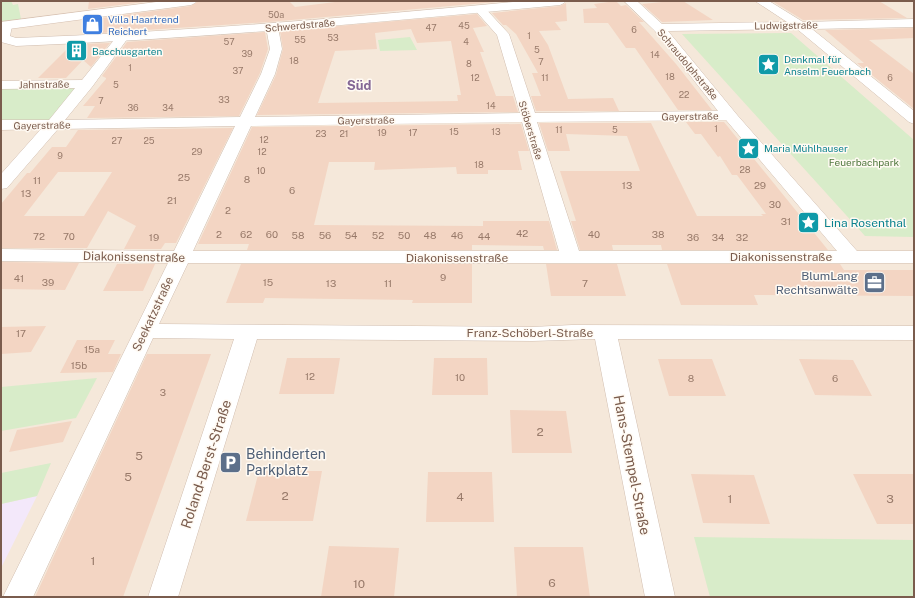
<svg xmlns="http://www.w3.org/2000/svg" width="915" height="598" font-family="'Public Sans',sans-serif">
	<style>
		.residential { fill: #f5e8da }
		.education { fill: #f3e8fa }
		.green { fill: #d8ecc9 }
		.building { fill: #f3d5c3; fill-rule: evenodd }
		.lines { fill: none; stroke-linecap: round; stroke-linejoin: round }
		.minor-casing { stroke: #d1beb0; stroke-width: 1 }
		.tertiary-casing { stroke: #d1beb0; stroke-width: 1 }
		.secondary-casing { stroke: #d6c0b0; stroke-width: 1 }
		.minor { fill: #fff; fill-rule: evenodd }
		.tertiary { fill: #fff; fill-rule: evenodd }
		.secondary { fill: #fff; fill-rule: evenodd }
		.labels { text-anchor: middle; dominant-baseline: central; stroke-width: 3; stroke-linejoin: round; paint-order: stroke }
		.far-number-label { font-size: 9px; fill: #987a6a }
		.far-shop-label { font-size: 10px; fill: #366cbe; stroke: #fffaf3; text-anchor: start }
		.far-street-label { font-size: 10px; fill: #7a5c4d; stroke: #fffaf3 }
		.far-culture-label { font-size: 10px; fill: #0d838f; stroke: #fffaf3; text-anchor: start }
		.far-park-label { font-size: 10px; fill: #537a41; stroke: #fffaf3 }
		.number-label { font-size: 10px; fill: #987a6a }
		.culture-label { font-size: 12px; fill: #0d838f; stroke: #fffaf3; text-anchor: start }
		.street-label { font-size: 12px; fill: #7a5c4d; stroke: #fffaf3 }
		.service-label { font-size: 12px; fill: #4e5e75; stroke: #fffaf3; text-anchor: end }
		.near-number-label { font-size: 12px; fill: #987a6a }
		.far-district-label { font-size: 13px; font-weight: bold; fill: #846695; stroke: #fffaf3 }
		.near-service-label { font-size: 14px; fill: #4e5e75; stroke: #fffaf3; text-anchor: start }
		.near-street-label { font-size: 14px; fill: #7a5c4d; stroke: #fffaf3 }
	</style>
	<rect width="100%" height="100%" fill="#fdf6ec"/>
	<path class="residential" d="M1,1H914V597H1Z"/>
	<path class="education" d="M37,496L1,568V504Z"/>
	<path class="green" d="M1,1H11L13,5L18,4L21,19L1,22Z
		M791,33L914,140V237L865,236L682,34Z
		M410,37L417,50L380,51L378,40Z
		M78,88L50,122H1V89Z
		M97,378L76,418L1,431V387Z
		M51,463L37,496L1,504V473Z
		M694,537L914,540V597H710Z"/>
	<path class="building" d="M89,1H152L88,9Z
		M198,1H289L295,7L343,1H507L269,22L85,34L87,20L191,6Z
		M616,1L621,6L626,5L644,22H639L676,64L712,110H678L635,48H626L608,23H584L583,9L597,8L594,4Z
		M672,1H683L713,20L662,22L642,4Z
		M772,1H879L907,18L803,20Z
		M566,3L567,21L555,22L561,30L539,31L548,45L568,99L613,98L619,111H536L531,96H541L532,73H538L516,34L506,25H503L492,13L560,6Z
		M477,14L487,26L473,28L484,52H480L496,96H513L518,112L257,115L276,75L283,49L280,31ZM411,29L417,43L451,41L461,95H457L458,101L318,103L335,51L377,49L375,33Z
		M914,28V38L869,40L914,74V109L857,63H864L825,30Z
		M265,32L268,49L260,73L239,116L87,118L95,106H83L106,79V78L102,76L127,42Z
		M110,43L91,67L83,60L66,78H38L67,49H83L84,44Z
		M686,122H724L828,250H662L661,245H612L613,250H580L571,221H576L560,171H640L627,136L566,134L570,151H548L539,123H651L697,216H763L761,214H766L737,175H732L720,156L718,157L701,134H695Z
		M521,124L529,151H518L522,170H488V174H457L456,167L374,170L375,162H329L314,225L483,226V221H549L557,250H544L543,246L472,245V250H247L249,244H198L252,127Z
		M233,128L176,243H165L161,249H124L136,226L108,211L87,248H1V204L27,173H30L52,147H66L78,130ZM58,172H112L84,216H24Z
		M1,262L79,263L65,290L1,289Z
		M117,264H155L143,291H103Z
		M241,264H472V303H412L413,300L265,298L263,303H226Z
		M546,264H617L626,296H551Z
		M667,264H840L844,270H914V296L754,295L758,305H681Z
		M46,326L31,352L1,354V327Z
		M77,340H115L108,354H121L113,372L60,373Z
		M147,354H211L123,597H35Z
		M287,358H340L334,394H279Z
		M434,358H487L488,395H432Z
		M658,359H712L726,396H669Z
		M799,359L853,360L872,396L815,395Z
		M510,410L566,411L572,453H512Z
		M72,421L63,442L9,452L17,430Z
		M259,471H322L313,521H246Z
		M428,472H492L494,522H426Z
		M691,474L754,475L770,524L703,523Z
		M853,474H914V524H877Z
		M329,546L399,548L394,597H321Z
		M514,547H583L590,597H517Z"/>
	<g class="lines">
		<defs>
			<path id="minor" d="M624,1H637L662,24L787,22L755,1H769L803,22L914,19V27L812,29L914,111V124L909,122L797,29L668,31L738,116L857,251H914V263H188L159,324L532,327L572,325L914,326V340L618,339L675,597H645L595,339L532,341L257,339L178,597H148L234,339L153,338L33,597H3L168,263L1,261V249L174,251L235,126L58,129L7,188L1,189V174L41,129L1,130V120H49L75,88L1,89V81L82,80L118,35H126L128,38L92,87L65,120L240,117L261,74L270,49L266,27L268,24H276L278,27L282,49L275,74L255,117L520,113L497,35L474,9L476,7H484L509,34L535,113L718,111L655,31ZM726,120L837,251H579L537,122ZM522,122L559,251H193L251,126Z"/>
			<path id="tertiary" d="M523,1H566L564,3L560,5C379,22 198,39 16,46L1,42V24L6,22L10,23L12,26L10,36L16,38C185,32 354,17 523,1Z"/>
			<path id="secondary" d="M164,1H197L195,3L191,5L1,30V22Z"/>
		</defs>
		<use href="#minor" class="minor-casing"/>
		<use href="#tertiary" class="tertiary-casing"/>
		<use href="#secondary" class="secondary-casing"/>
		<use href="#minor" class="minor"/>
		<use href="#tertiary" class="tertiary"/>
		<use href="#secondary" class="secondary"/>
	</g>
	<defs>
		<symbol id="shop-square" viewBox="-11 -11 22 22"><rect x="-9" y="-9" width="18" height="18" rx="4" fill="#3f7fe0" stroke="#fffaf3"/><path d="M-5-2.5h2.3a2.7 3.5 0 0 1 5.4 0H5L5.5 6h-11ZM-1.5-2.5h3a1.5 2.3 0 0 0-3 0Z" fill="#fff"/></symbol>
		<symbol id="building-square" viewBox="-11 -11 22 22"><rect x="-9" y="-9" width="18" height="18" rx="4" fill="#0f9aa8" stroke="#fffaf3"/><path d="M-4-6H4V6H1V3H-1V6H-4ZM-2.5-4.3h1.7v1.8h-1.7ZM.8-4.3h1.7v1.8H.8ZM-2.5-1h1.7V.8h-1.7ZM.8-1h1.7V.8H.8Z" fill="#fff"/></symbol>
		<symbol id="sight-square" viewBox="-11 -11 22 22"><rect x="-9" y="-9" width="18" height="18" rx="4" fill="#0f9aa8" stroke="#fffaf3"/><path d="M0-6L1.8-2.2L6-1.7L2.9 1.2L3.7 5.4L0 3.3L-3.7 5.4L-2.9 1.2L-6-1.7L-1.8-2.2Z" fill="#fff"/></symbol>
		<symbol id="office-square" viewBox="-11 -11 22 22"><rect x="-9" y="-9" width="18" height="18" rx="4" fill="#5c6f8a" stroke="#fffaf3"/><path d="M-6-3h4V-5.5h4V-3h4V5H-6ZM-1-4.5V-3h2v-1.5ZM-6 0V1H6V0Z" fill="#fff"/></symbol>
		<symbol id="parking-square" viewBox="-11 -11 22 22"><rect x="-9" y="-9" width="18" height="18" rx="4" fill="#5c6f8a" stroke="#fffaf3"/><path d="M-3.5-5.5H1a3.5 3.5 0 0 1 0 7H-1V5.5H-3.5ZM-1-3.4V-.6H.8a1.4 1.4 0 0 0 0-2.8Z" fill="#fff"/></symbol>
	</defs>
	<g fill-rule="evenodd">
		<use href="#shop-square" x="80" y="12" width="25" height="25"/>
		<use href="#building-square" x="64" y="38" width="25" height="25"/>
		<use href="#sight-square" x="756" y="52" width="25" height="25"/>
		<use href="#sight-square" x="736" y="136" width="25" height="25"/>
		<use href="#sight-square" x="796" y="210" width="25" height="25"/>
		<use href="#office-square" x="862" y="270" width="25" height="25"/>
		<use href="#parking-square" x="218" y="450" width="25" height="25"/>
	</g>
	<g class="labels">
		<g class="far-number-label">
			<text x="276" y="14">50a</text>
			<text x="464" y="25">45</text>
			<text x="431" y="27">47</text>
			<text x="634" y="29">6</text>
			<text x="529" y="35">1</text>
			<text x="333" y="37">53</text>
			<text x="300" y="39">55</text>
			<text x="229" y="41">57</text>
			<text x="466" y="41">4</text>
			<text x="537" y="49">5</text>
			<text x="247" y="53">39</text>
			<text x="655" y="54">14</text>
			<text x="294" y="60">18</text>
			<text x="541" y="61">7</text>
			<text x="469" y="63">8</text>
			<text x="130" y="67">1</text>
			<text x="238" y="70">37</text>
			<text x="670" y="76">18</text>
			<text x="475" y="77">12</text>
			<text x="545" y="77">11</text>
			<text x="890" y="77">6</text>
			<text x="116" y="84">5</text>
			<text x="684" y="94">22</text>
			<text x="224" y="99">33</text>
			<text x="101" y="100">7</text>
			<text x="491" y="105">14</text>
			<text x="133" y="107">36</text>
			<text x="168" y="107">34</text>
			<text x="716" y="128">1</text>
			<text x="559" y="129">11</text>
			<text x="615" y="129">5</text>
			<text x="454" y="131">15</text>
			<text x="496" y="131">13</text>
			<text x="382" y="132">19</text>
			<text x="413" y="132">17</text>
			<text x="321" y="133">23</text>
			<text x="344" y="133">21</text>
			<text x="264" y="139">12</text>
			<text x="117" y="140">27</text>
			<text x="149" y="140">25</text>
			<text x="197" y="151">29</text>
			<text x="262" y="151">12</text>
			<text x="60" y="155">9</text>
			<text x="479" y="164">18</text>
			<text x="745" y="169">28</text>
			<text x="261" y="170">10</text>
		</g>
		<g class="far-shop-label">
			<text x="108" y="19">Villa Haartrend<tspan x="108" dy="12">Reichert</tspan></text>
		</g>
		<g class="far-street-label">
			<text transform="translate(300 25) rotate(-5)">Schwerdstraße</text>
			<text transform="translate(786 25) rotate(-1)">Ludwigstraße</text>
			<text transform="translate(688 64) rotate(50)">Schraudolphstraße</text>
			<text transform="translate(44 84) rotate(-1)">Jahnstraße</text>
			<text transform="translate(690 116) rotate(-1)">Gayerstraße</text>
			<text transform="translate(366 120) rotate(-1)">Gayerstraße</text>
			<text transform="translate(42 125) rotate(-1)">Gayerstraße</text>
			<text transform="translate(531 130) rotate(73)">Stöberstraße</text>
		</g>
		<g class="far-culture-label">
			<text x="92" y="51">Bacchusgarten</text>
			<text x="784" y="59">Denkmal für<tspan x="784" dy="12">Anselm Feuerbach</tspan></text>
			<text x="764" y="148">Maria Mühlhauser</text>
		</g>
		<g class="far-park-label">
			<text x="864" y="162">Feuerbachpark</text>
		</g>
		<g class="number-label">
			<text x="184" y="177">25</text>
			<text x="247" y="179">8</text>
			<text x="37" y="180">11</text>
			<text x="627" y="185">13</text>
			<text x="760" y="185">29</text>
			<text x="292" y="190">6</text>
			<text x="26" y="193">13</text>
			<text x="172" y="200">21</text>
			<text x="775" y="204">30</text>
			<text x="228" y="210">2</text>
			<text x="786" y="221">31</text>
			<text x="522" y="233">42</text>
			<text x="219" y="234">2</text>
			<text x="246" y="234">62</text>
			<text x="272" y="234">60</text>
			<text x="594" y="234">40</text>
			<text x="658" y="234">38</text>
			<text x="298" y="235">58</text>
			<text x="325" y="235">56</text>
			<text x="351" y="235">54</text>
			<text x="378" y="235">52</text>
			<text x="404" y="235">50</text>
			<text x="430" y="235">48</text>
			<text x="457" y="235">46</text>
			<text x="39" y="236">72</text>
			<text x="69" y="236">70</text>
			<text x="484" y="236">44</text>
			<text x="154" y="237">19</text>
			<text x="693" y="237">36</text>
			<text x="718" y="237">34</text>
			<text x="742" y="237">32</text>
			<text x="443" y="277">9</text>
			<text x="19" y="278">41</text>
			<text x="48" y="282">39</text>
			<text x="268" y="282">15</text>
			<text x="331" y="283">13</text>
			<text x="388" y="283">11</text>
			<text x="585" y="283">7</text>
			<text x="21" y="333">17</text>
			<text x="92" y="349">15a</text>
			<text x="79" y="365">15b</text>
			<text x="310" y="376">12</text>
			<text x="460" y="377">10</text>
			<text x="691" y="378">8</text>
			<text x="835" y="378">6</text>
			<text x="163" y="392">3</text>
		</g>
		<g class="culture-label">
			<text x="824" y="223">Lina Rosenthal</text>
		</g>
		<g class="street-label">
			<text transform="translate(134 257) rotate(1)">Diakonissenstraße</text>
			<text x="781" y="257">Diakonissenstraße</text>
			<text x="457" y="258">Diakonissenstraße</text>
			<text transform="translate(153 314) rotate(-65)">Seekatzstraße</text>
			<text x="530" y="333">Franz-Schöberl-Straße</text>
		</g>
		<g class="service-label">
			<text x="858" y="276">BlumLang<tspan x="858" dy="14">Rechtsanwälte</tspan></text>
		</g>
		<g class="near-number-label">
			<text x="540" y="432">2</text>
			<text x="139" y="456">5</text>
			<text x="128" y="477">5</text>
			<text x="285" y="496">2</text>
			<text x="460" y="497">4</text>
			<text x="730" y="499">1</text>
			<text x="890" y="499">3</text>
			<text x="93" y="561">1</text>
			<text x="552" y="583">6</text>
			<text x="359" y="584">10</text>
		</g>
		<g class="far-district-label">
			<text x="359" y="85">Süd</text>
		</g>
		<g class="near-service-label">
			<text x="246" y="454">Behinderten<tspan x="246" dy="16">Parkplatz</tspan></text>
		</g>
		<g class="near-street-label">
			<text transform="translate(206 464) rotate(-72)">Roland-Berst-Straße</text>
			<text transform="translate(632 465) rotate(79)">Hans-Stempel-Straße</text>
		</g>
	</g>
	<rect width="915" height="598" fill="none" stroke="#7a5c4d" stroke-width="4"/>
</svg>
